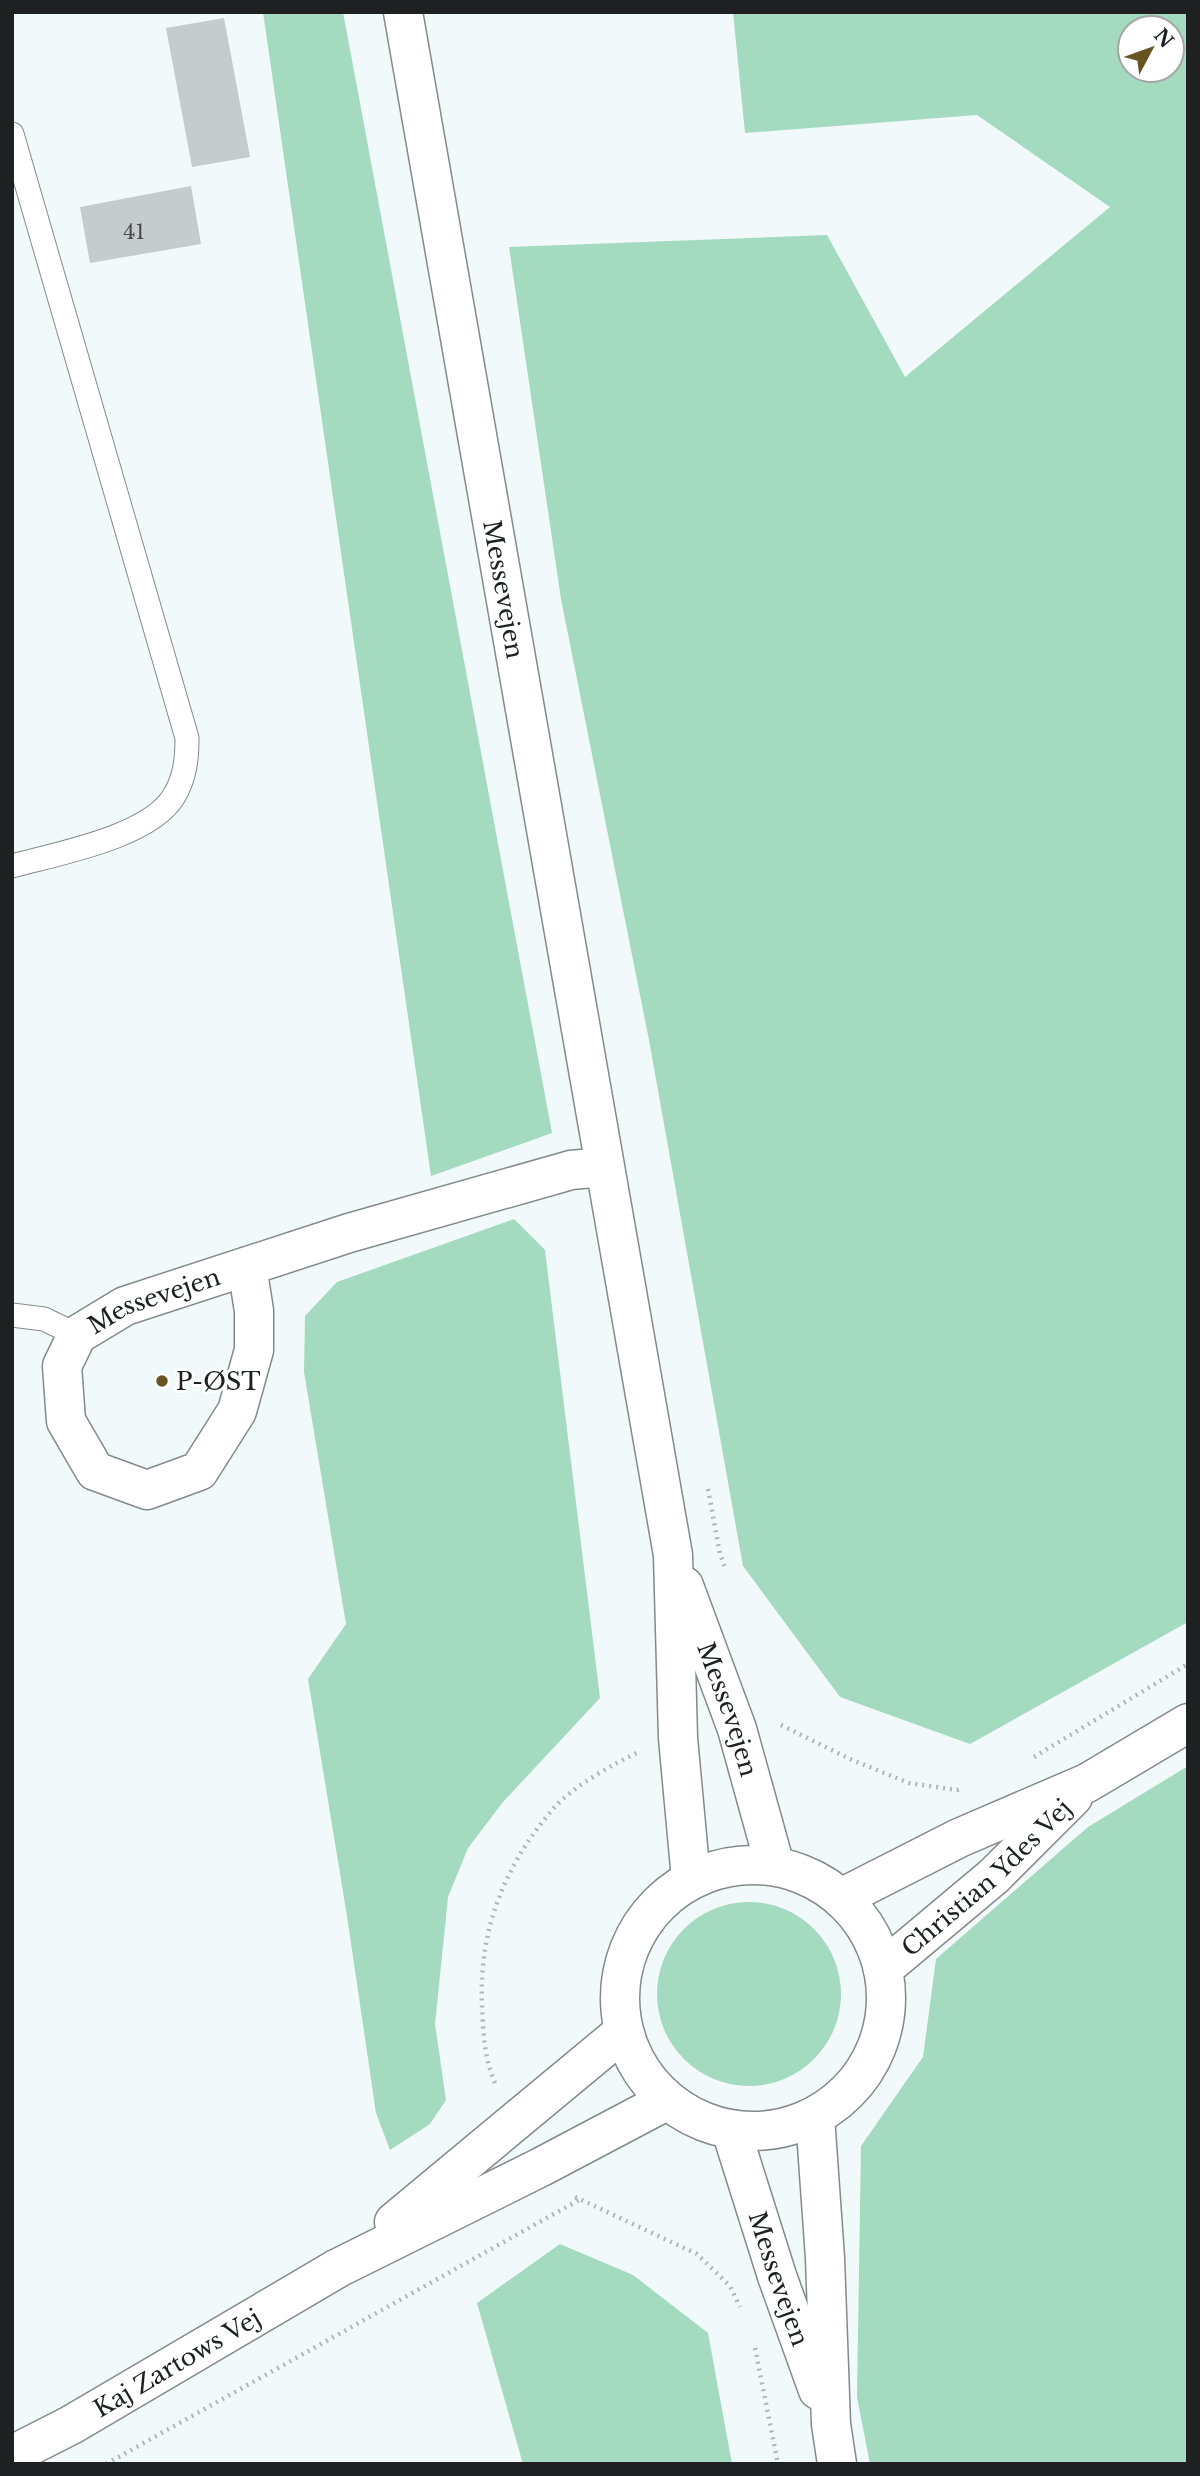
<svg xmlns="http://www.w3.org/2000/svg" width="1200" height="2476" font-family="'Libre Baskerville',serif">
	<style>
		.green { fill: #a3dac0; fill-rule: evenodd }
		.building { fill: #c5cccb }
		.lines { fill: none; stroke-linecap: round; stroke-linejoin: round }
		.lane-casing { stroke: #848a8c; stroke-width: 25 }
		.street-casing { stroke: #848a8c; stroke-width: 41 }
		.secondary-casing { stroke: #848a8c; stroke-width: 41 }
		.path { stroke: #b1b7b8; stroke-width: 4.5; stroke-dasharray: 2 5; stroke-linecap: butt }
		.lane { stroke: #fff; stroke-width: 23 }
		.street { stroke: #fff; stroke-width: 38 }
		.secondary { stroke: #fff; stroke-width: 38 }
		.poi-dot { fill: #685422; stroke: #fff; stroke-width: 2.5 }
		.labels { text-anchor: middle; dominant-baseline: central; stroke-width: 6; stroke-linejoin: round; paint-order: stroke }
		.number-label { font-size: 21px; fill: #484b4c }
		.street-label { font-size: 24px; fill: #1e2021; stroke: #fff }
		.poi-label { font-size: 24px; fill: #1e2021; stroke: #fff; text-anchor: start }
	</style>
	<rect width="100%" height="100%" fill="#f2f9fa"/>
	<path class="green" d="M263,12H343L552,1133L431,1176Z
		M733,12H1188V1622L970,1744L840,1697L743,1566L649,1040L561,599L509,247L827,235L905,377L1110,207L977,115L745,133ZM1130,28H1172V70H1130Z
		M514,1219L545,1250L600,1698L503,1802L468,1848L448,1897L435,2024L446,2100L430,2124L390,2150L376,2113L347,1916L308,1679L346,1624L304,1372L305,1316L337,1282Z
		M1188,1766V2464H870L857,2397L861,2146L923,2057L936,1959L1088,1827Z
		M657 1994a92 92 0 1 1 184 0a92 92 0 1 1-184 0Z
		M560,2244L633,2275L708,2333L732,2464H523L477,2303Z"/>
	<path class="building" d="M224,18L250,157L192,167L166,28Z
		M191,186L201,244L90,263L80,207Z"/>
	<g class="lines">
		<defs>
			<path id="lane" d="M12,134L187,738C187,759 185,778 174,796C150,837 56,854 12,866
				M12,1315L44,1319L77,1335"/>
			<g id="street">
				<path id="s1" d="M247,1266L254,1311V1350L237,1411L199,1471L147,1490L95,1471L66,1421L62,1366L77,1335L125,1306L349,1233L571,1170L603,1167"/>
			</g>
			<g id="secondary">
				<path id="s2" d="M403,12L673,1555L678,1738L691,1879"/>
				<path id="s3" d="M684,1586L737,1729L775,1866"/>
				<circle cx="753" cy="1998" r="133"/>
				<path d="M841,1898L959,1838L1087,1783L1188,1723"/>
				<path id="s4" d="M883,1969L994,1876L1073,1797"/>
				<path d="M815,2117L825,2258L831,2424L837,2464"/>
				<path id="s5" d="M731,2130L777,2276L818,2390"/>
				<path d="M394,2222L623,2032"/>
				<path id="s6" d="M12,2455L71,2425L338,2268L541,2167L666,2101"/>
			</g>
		</defs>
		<use href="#lane" class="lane-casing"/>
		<use href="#street" class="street-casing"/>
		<use href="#secondary" class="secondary-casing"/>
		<path class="path" d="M708,1489L720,1554L726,1570
			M781,1725L850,1759L909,1783L957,1790L962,1788
			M1034,1757L1188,1664
			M495,2083C484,2058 483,2030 482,2004C479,1929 505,1864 554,1808C571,1788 614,1763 639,1752
			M575,2197L697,2254L730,2286L740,2307
			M755,2348L778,2464
			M106,2464L579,2200"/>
		<use href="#lane" class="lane"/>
		<use href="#street" class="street"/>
		<use href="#secondary" class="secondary"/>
	</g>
	<circle class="poi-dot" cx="162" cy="1381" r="7"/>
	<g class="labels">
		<g class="number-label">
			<text x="134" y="232">41</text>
		</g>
		<g class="street-label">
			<text stroke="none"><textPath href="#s2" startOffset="586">Messevejen</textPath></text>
			<text stroke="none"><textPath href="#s1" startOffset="562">Messevejen</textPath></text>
			<text stroke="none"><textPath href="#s3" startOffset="131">Messevejen</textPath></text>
			<text stroke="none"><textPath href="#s4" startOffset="138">Christian Ydes Vej</textPath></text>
			<text stroke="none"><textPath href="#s5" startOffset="156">Messevejen</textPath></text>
			<text stroke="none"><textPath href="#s6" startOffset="189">Kaj Zartows Vej</textPath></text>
		</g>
		<g class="poi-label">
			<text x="176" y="1381">P-ØST</text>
		</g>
	</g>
	<rect width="1200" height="2476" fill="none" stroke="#1e2021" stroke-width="28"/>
	<g transform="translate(1151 49) rotate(49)"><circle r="33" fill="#ffffff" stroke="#a5a6a6" stroke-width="2"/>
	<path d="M0-5L12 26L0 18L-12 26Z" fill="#685422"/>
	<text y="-10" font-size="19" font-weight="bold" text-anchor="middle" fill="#1e2021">N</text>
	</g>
</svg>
